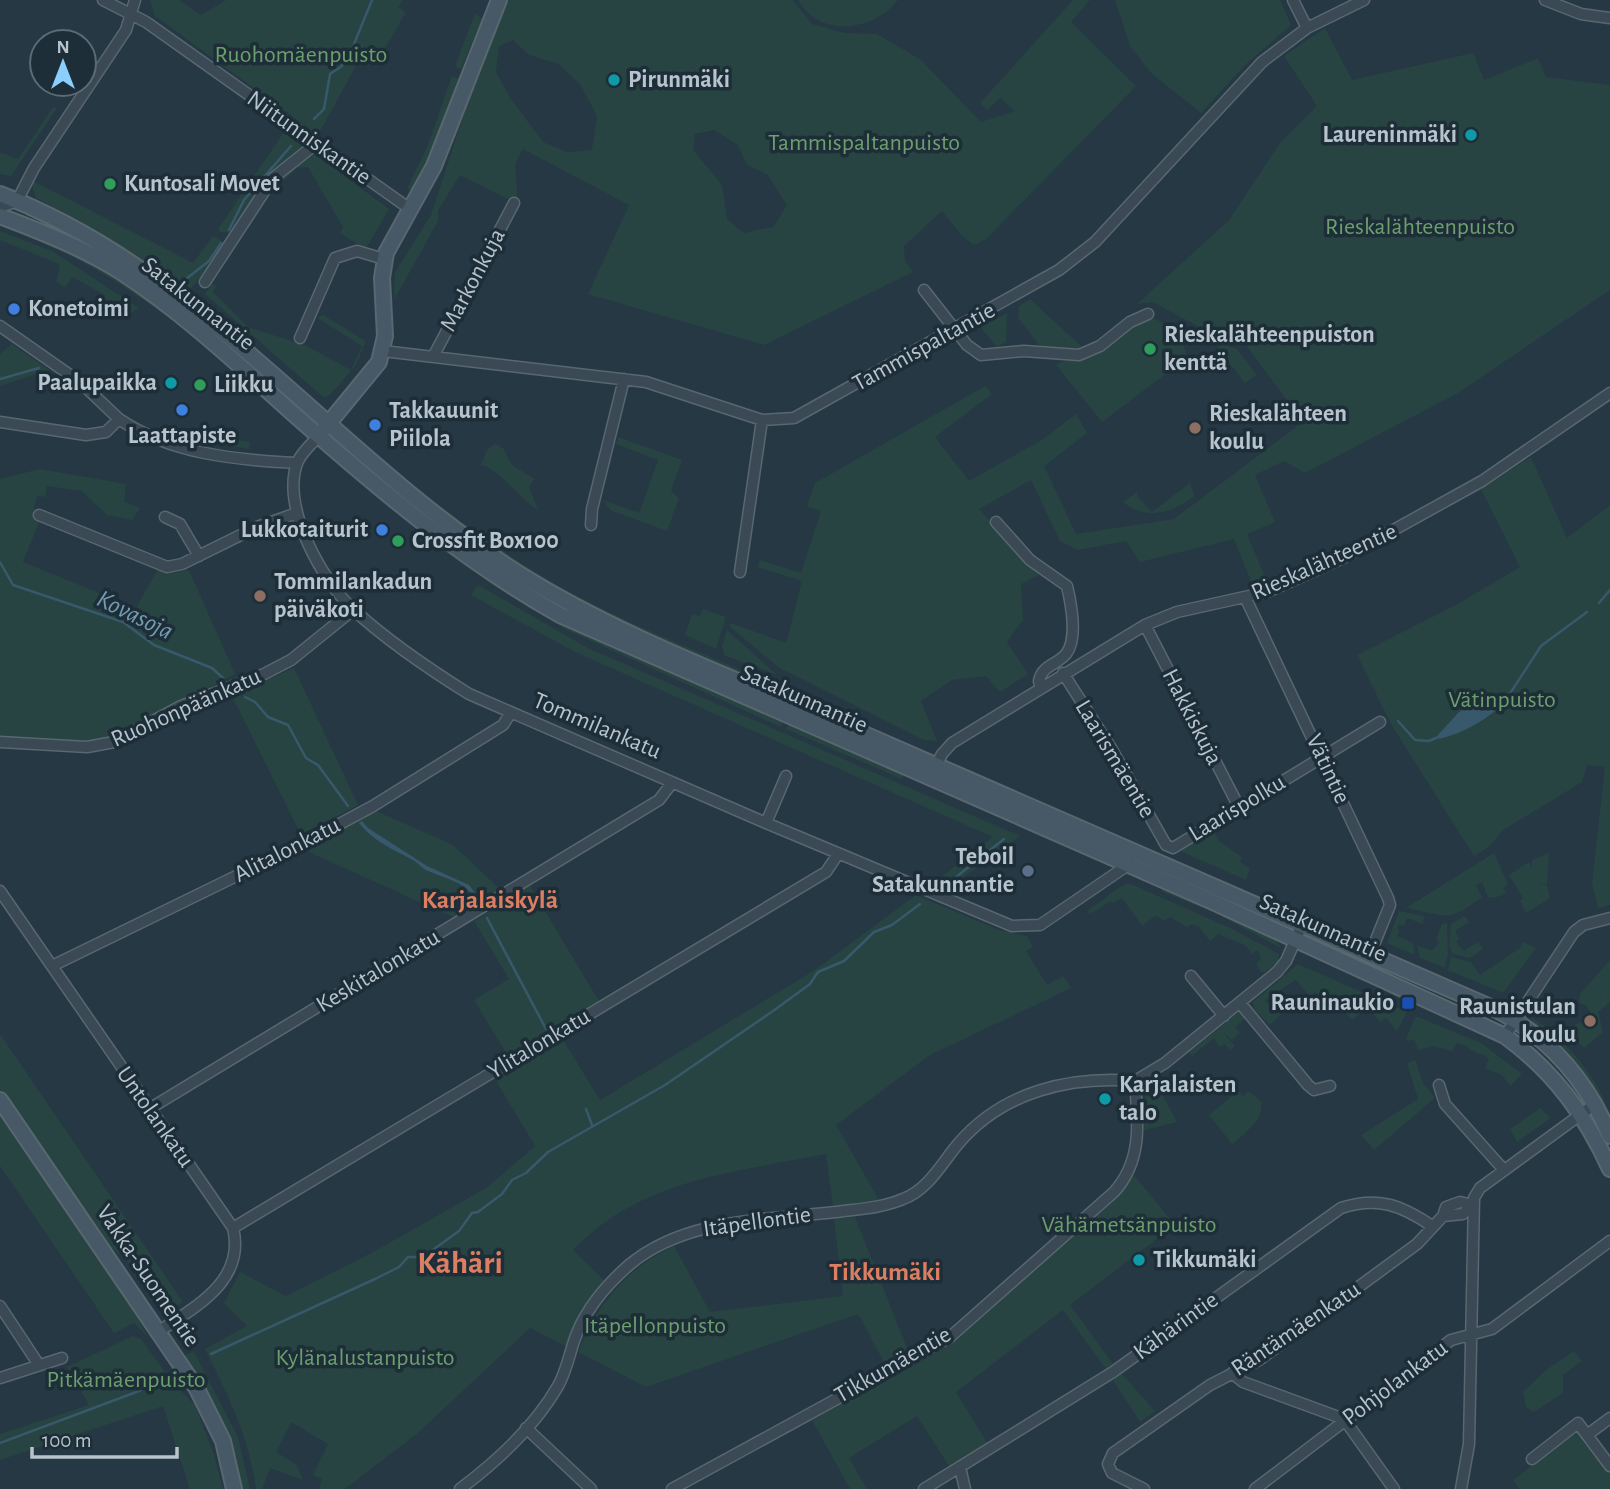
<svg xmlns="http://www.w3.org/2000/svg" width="1610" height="1489" font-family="'Alegreya Sans',sans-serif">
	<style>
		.green { fill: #274442; fill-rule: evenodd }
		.water { fill: #38586b }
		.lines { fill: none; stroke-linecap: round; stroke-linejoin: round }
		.stream { stroke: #38586b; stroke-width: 2.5 }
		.street-casing { stroke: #586770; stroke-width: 13 }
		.secondary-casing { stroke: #586770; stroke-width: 18 }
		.street { stroke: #3a4953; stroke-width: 10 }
		.secondary { stroke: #475966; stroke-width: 14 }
		.culture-dot { fill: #0f9aa8; stroke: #1e2e38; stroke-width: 2.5 }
		.leisure-dot { fill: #2e9e5b; stroke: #1e2e38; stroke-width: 2.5 }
		.shop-dot { fill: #3f7fe0; stroke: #1e2e38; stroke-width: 2.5 }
		.education-dot { fill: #8d6e63; stroke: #1e2e38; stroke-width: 2.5 }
		.service-dot { fill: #5c6f8a; stroke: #1e2e38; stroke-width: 2.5 }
		.transit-dot { fill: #1a4fb4; stroke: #1e2e38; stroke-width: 2.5 }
		.labels { text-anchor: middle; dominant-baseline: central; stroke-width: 7; stroke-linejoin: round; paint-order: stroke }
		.park-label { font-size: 24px; fill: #6c9f6d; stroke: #1e2e38 }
		.poi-label { font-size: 24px; font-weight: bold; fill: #b7c4cd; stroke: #1e2e38; text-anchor: start }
		.street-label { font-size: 24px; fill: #b7c4cd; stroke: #1e2e38 }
		.water-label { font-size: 26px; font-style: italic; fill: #759bb1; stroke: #1e2e38 }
		.neighbourhood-label { font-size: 26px; font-weight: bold; fill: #dc7e62; stroke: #1e2e38 }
		.district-label { font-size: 32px; font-weight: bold; fill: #dc7e62; stroke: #1e2e38 }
	</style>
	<rect width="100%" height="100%" fill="#253844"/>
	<path class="green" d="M150,0H179L201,15L226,0H402L398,8L406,12L377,62L362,55L318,135L155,16Z
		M507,0H793L812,24L845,33L877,34L921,60L981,122L1015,111L1000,98L987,110L980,103L1073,0H1090L1071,22L1136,86L986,239L974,245L961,235L942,211L904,246L905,261L913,272L764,345L588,294L629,205L523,149L515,164L518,204L460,175L438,210V221L394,300L395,272L431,215L491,31ZM513,40L529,55L558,64L580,84L597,116L592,150L567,152L543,142L511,99L496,72L499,46ZM714,130L738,145L747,165L767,174L787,205L773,227L744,233L727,219L722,185L693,150L695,134Z
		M798,0H898C874,31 820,39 798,0Z
		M1115,0H1280L1291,25L1245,65L1201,113L1152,74L1130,46Z
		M475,13L482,19L461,69L455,66Z
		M1325,28L1352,80L1473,53L1484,80L1538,58L1546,77L1610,85V290L1458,393L1305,473L1284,461L1255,475L1275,522L1247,534L1268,584L1254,589L1234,539L1140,562L1126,541L1078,550L1060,541L1031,480L979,509L1039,575L1021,584L1023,620L1007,642L1028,674L1000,692L986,676L952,680L921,701L937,741L924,740L778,667L729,626L731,623L786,643L802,581L757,567L760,560L801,573L821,511L807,506L815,483L985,386L992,394L935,437L969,481L1042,440L1076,414L1087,433L1044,466L1076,534L1174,519L1303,422L1231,325L1212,334L1153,302L1137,304L1229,220L1280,143L1317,106L1284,56Z
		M452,76L460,80L442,134L411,190L407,188L427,147Z
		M53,107L57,108L11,176L0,174V152L18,159Z
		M284,132L306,148L277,172L234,233L220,232L218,229Z
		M51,151L33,181L193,263L213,236L223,242C223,254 198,278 190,290L253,344L181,291L81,222L36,198L31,182Z
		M315,154L389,209L366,249L340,233L343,227L308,167L297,168L263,201C274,180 291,162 315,154Z
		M0,222C58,244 111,271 162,307C208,340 250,383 293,420L291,423C226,360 155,301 75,258C63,252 3,226 0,222Z
		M0,231L52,251L139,308L127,315L103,302L105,295L72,277L66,287L56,282L60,266L57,263L0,240Z
		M212,284L216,286L213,292L248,327L305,345L351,370L362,346L317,318L323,315L364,340L365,343L356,365L329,396L323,397L205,294Z
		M1030,299L1081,346L1075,352L1040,346L1018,318L1019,306Z
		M1007,313L1006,342L997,347L980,327Z
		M1149,318C1168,321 1185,338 1187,358L1102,422L1056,365C1067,357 1078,362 1088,356C1109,345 1126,323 1149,318Z
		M12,344L49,370L0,386V354Z
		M1224,344L1237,349L1257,375L1245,383L1217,347Z
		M196,426L208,435L250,442L249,449L187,440Z
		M618,437L682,460L671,491L679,498L667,531L610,510L603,500L639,513L658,460L616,444Z
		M495,444L503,448L512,465L535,479L529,486L538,510C519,499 499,468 481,465L487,450Z
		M1531,457L1567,538L1610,505V905L1598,908L1592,883L1605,767L1587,765L1582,782L1502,831L1490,846L1474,856L1391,724L1357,655L1456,605L1520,567L1481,489Z
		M40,469L126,484L124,502L140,508L132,520L107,515L82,491L47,486L45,497L37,496L32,516L40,520L23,562L136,608L158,569L173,573L189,570L235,674C198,693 137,733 98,740C66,746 32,739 0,736V479Z
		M1190,483L1195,496C1172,512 1147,522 1123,502L1137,492V496L1152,512Z
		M416,487C459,521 504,554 552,582C619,621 694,649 766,681H757C647,634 534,589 442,511C433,504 418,495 416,487Z
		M432,537L569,625L783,720L781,727L567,630L500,590L425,538Z
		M478,585L588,648L1020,836L943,892L928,887L993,837L575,652L471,595Z
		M703,609L726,617L716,649L685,635L692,614L700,616Z
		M727,630L777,675L724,655L722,646Z
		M294,668L358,805L301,835L232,696Z
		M789,723L904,773L902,779L786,729Z
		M374,810L453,845L502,891L444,925L453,917L302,849Z
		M1212,829L1220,842L1242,857L1240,862L1250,868L1246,880L1180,851Z
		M1494,853L1508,885L1503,888L1506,893L1495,898L1488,897L1482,882L1476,885L1482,897C1449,922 1450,917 1406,908Z
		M1549,853L1547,885L1538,882L1547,886L1550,898L1526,913L1520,901L1523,898L1509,875L1529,862L1532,868V860Z
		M1129,883L1228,927L1279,954L1278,962L1265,972H1261L1256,964L1261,959L1257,950L1252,954L1246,946L1218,934L1210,941L1198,926L1192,924L1187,927L1170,917L1164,921L1156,915L1142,926L1122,898L1113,903L1111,901L1090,914L1088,910C1102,902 1113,889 1129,883Z
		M530,886L599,1001L508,1056L474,1000L509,979L474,921Z
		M1163,886L1275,938L1281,948L1217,914L1161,891Z
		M916,895L999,930L1027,936L1033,947L1026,951L1047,985L1063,976L1071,988L930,1055L836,1125L879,1200L833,1206L826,1154C735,1172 640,1179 573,1250L604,1280L581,1310L566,1346L530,1328L419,1432L345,1489H319L322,1479L313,1475L328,1444L291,1422L276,1452L296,1464L303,1480L270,1468L262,1489H256C250,1439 227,1393 205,1349L247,1326L224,1303L240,1272L286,1296L375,1251L486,1188L535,1146L495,1079L562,1038L600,1100L815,970Z
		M1399,911L1424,916L1423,924L1407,918L1404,926L1399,924L1397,928L1400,930L1397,936L1413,943L1415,955L1387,943Z
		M1465,916L1469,922L1455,931L1459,939L1456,942L1464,951L1478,942L1483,949L1470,958L1453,954L1449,946L1451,924Z
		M1447,923L1448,955L1445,968L1420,958L1417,945L1432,951L1439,942L1436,940L1442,924Z
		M1523,942L1536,948L1503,993L1448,970L1451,957L1471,962L1480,975L1520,948Z
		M1610,960V1002L1598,1012L1603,1032L1584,1048L1571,1036L1576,1024L1588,1021L1592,1015L1586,1005L1579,1003L1580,994Z
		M1298,964L1407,1012L1397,1031L1386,1018L1380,1022L1365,1004L1356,1011L1358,1015L1352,1020L1335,1001L1325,1004L1316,992L1310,997L1296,980L1265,1000L1268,1004L1272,1001L1282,1013L1270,1025L1255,1010L1253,1002Z
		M1239,1012L1247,1017L1235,1027L1240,1033L1232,1040L1222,1031L1235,1046L1230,1050L1225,1044L1220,1047L1214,1038L1192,1056L1189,1053Z
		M1416,1016L1481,1043L1522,1074L1510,1086L1502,1075L1485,1068L1489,1060L1485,1055C1474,1055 1467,1044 1457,1043L1452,1051L1433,1046L1418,1050L1414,1040L1408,1041L1406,1038Z
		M1531,1017C1560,1033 1609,1088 1610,1122L1591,1085L1536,1029Z
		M0,1034L183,1302L178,1306L168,1298L151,1301C142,1279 131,1261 110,1247L0,1089Z
		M1415,1060L1423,1083L1435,1098L1374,1150L1361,1135L1418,1099L1407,1063Z
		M1155,1081L1177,1122L1144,1130L1145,1093Z
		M1238,1091L1243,1096L1249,1091L1261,1101C1265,1118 1245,1134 1232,1144L1209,1115Z
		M1540,1108L1551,1118L1517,1142L1510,1129Z
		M0,1116L134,1311L147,1336L134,1323L114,1333L0,1166Z
		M1134,1175L1175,1225L1070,1305L1113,1364L1106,1369L1063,1310L956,1392L987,1443L949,1466L917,1416L849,1458L867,1489H850L812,1420L949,1346L1115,1200Z
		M855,1217L909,1353L886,1366L858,1314L646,1387L578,1352C596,1305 628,1267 674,1246L710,1312L843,1296L834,1219Z
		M133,1336L141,1339L173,1383L195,1405L214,1455L223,1489H190L163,1406L0,1460V1434L89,1405L67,1367Z
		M1574,1351L1582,1361L1563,1375V1393L1534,1412L1526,1407L1523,1392L1546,1370Z
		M194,1352L238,1437L250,1489H241C233,1439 210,1398 184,1355Z
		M1122,1374L1155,1411L1140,1422L1113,1380Z
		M1579,1430L1610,1472V1489H1519L1513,1480Z"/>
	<path class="water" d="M1505,696L1508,700C1489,718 1465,733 1439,739L1438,735L1458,713L1471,704Z
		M362,821L368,828L427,866L469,885L479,898L476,901C468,882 443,878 426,870C422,868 418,863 413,860C394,850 373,841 359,823Z"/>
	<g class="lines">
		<path class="stream" d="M314,119L324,109L330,74L342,66L345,53L352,49L372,0
			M229,230L244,200L291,146
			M186,279L209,261L221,243
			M0,379L39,368
			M0,562L13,585L123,622L154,645L212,668L223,678
			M1599,603L1610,590
			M245,697L255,702L268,717L288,725L306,758L318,765L348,806
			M1507,698L1541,646L1587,612
			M1398,721L1415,740L1429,741L1438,737
			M941,889L1004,839
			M487,918L546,1029
			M586,1109L592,1125
			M211,1354L375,1279L399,1267L408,1257H423L459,1231L472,1213L478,1212L502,1194L512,1180L526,1173L548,1152L665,1085L773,1011L810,984L818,972L844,961L874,932L892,925L920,904
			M0,1443L139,1391L175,1372"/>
		<defs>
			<path id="street" d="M103,0L146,22L410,209
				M1293,0L1307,28
				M1545,0L1581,14L1610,18
				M0,207L17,201L34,168L126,30L135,0
				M205,282L273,178L317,143
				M924,290L967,345L981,355L1024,351L1079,355L1100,346L1130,322L1148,314
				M0,326L80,382L119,419
				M300,338L335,258L357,251L384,259
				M383,351L646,382L762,420L794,418L1059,270L1095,242L1262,62L1307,28L1364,0
				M433,357L514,203
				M0,422L86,435L106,432L119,419C171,454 236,460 297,463
				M319,436C312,443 303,451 298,461C279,505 323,583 355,611C390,643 429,669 469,694L766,823L1012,926L1040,925L1131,863
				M39,515L167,567L182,564L257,527L297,513
				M165,517L180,524L199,556
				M996,522L1030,560L1067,586C1071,603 1078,639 1066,654C1057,665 1042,665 1039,681L1040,686
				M591,525L592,509L624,379
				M740,572L762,420
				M1246,599L1388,898L1390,905L1375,942
				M1145,625L1240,809
				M1063,673L1111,748L1166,845L1173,848L1380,722
				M0,742L87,747L114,742L181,706L264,674L291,660L353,610
				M934,770L942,754L952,743L1145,625L1177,612L1267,592L1343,558L1482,481L1610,393
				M766,823L786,776
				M0,891L233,1228C246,1281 195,1307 158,1332
				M52,966L310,840L373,806L503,725L510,714
				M1191,976L1224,1016
				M1240,1003L1308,1085L1314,1090L1330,1086
				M1505,1036L1574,932L1583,925L1610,918
				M1439,1085L1445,1104L1504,1170
				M149,1109L659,800L672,783
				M1443,1216L1463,1214L1473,1205
				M233,1228L826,872L838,854
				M0,1306L39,1365
				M1232,1373L1243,1382L1344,1419L1394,1489
				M0,1378L62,1358
				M526,1428L591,1489
				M1587,1435L1610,1418
				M1532,1459L1578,1423L1610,1466
				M960,1467L965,1489
				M460,1489C496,1462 535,1426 558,1386C566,1372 569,1356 574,1341C584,1311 605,1286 629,1265C685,1218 766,1220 836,1212C858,1209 882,1208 903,1199C928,1190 942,1163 958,1144C1003,1091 1070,1076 1135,1081
				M672,1489L950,1337L1114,1192C1143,1160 1138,1121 1135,1081L1165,1063L1277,972L1286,961L1302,925
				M924,1489L1113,1372L1341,1208C1377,1196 1401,1205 1432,1226
				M1144,1489L1112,1473L1108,1464L1113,1453L1210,1385L1259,1360L1417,1244L1443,1216L1446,1207L1460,1202L1473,1205
				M1255,1489L1451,1340L1492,1329L1610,1241
				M1461,1489L1469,1444L1474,1198L1480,1188L1595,1104"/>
			<path id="secondary" d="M0,194C211,275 344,469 534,583C636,644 761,689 871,737C1079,828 1288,917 1495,1009C1549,1037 1587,1081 1610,1136
				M0,216C42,232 83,248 121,272C185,314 240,366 297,417C380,490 464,561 560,615L1211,901L1505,1036C1554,1072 1585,1114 1610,1169
				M324,429L379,362L385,336L382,278L386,253L434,166L499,0
				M0,1100L197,1389L223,1441L234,1489"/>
		</defs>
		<use href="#street" class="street-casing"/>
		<use href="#secondary" class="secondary-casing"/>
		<use href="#street" class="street"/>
		<use href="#secondary" class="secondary"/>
	</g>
	<g class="culture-dot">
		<circle cx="614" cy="80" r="7"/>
		<circle cx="1471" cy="135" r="7"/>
		<circle cx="171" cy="383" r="7"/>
		<circle cx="1105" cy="1099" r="7"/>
		<circle cx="1139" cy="1260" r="7"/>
	</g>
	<g class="leisure-dot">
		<circle cx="110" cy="184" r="7"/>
		<circle cx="1150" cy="349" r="7"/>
		<circle cx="200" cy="385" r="7"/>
		<circle cx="398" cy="541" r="7"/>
	</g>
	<g class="shop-dot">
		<circle cx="14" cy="309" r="7"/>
		<circle cx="182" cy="410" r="7"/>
		<circle cx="375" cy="425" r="7"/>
		<circle cx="382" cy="530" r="7"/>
	</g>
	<g class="education-dot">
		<circle cx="1195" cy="428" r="7"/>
		<circle cx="260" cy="596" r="7"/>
		<circle cx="1590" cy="1021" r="7"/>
	</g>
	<circle class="service-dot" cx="1028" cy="871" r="7"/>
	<rect class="transit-dot" x="1401" y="996" width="14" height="14" rx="3.5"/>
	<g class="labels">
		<g class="park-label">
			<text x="301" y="55">Ruohomäenpuisto</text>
			<text x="864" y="143">Tammispaltanpuisto</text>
			<text x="1420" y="227">Rieskalähteenpuisto</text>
			<text x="1502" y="700">Vätinpuisto</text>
			<text x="1129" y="1225">Vähämetsänpuisto</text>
			<text x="655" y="1326">Itäpellonpuisto</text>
			<text x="365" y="1358">Kylänalustanpuisto</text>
			<text x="126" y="1380">Pitkämäenpuisto</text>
		</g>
		<g class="poi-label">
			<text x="628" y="80">Pirunmäki</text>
			<text x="1457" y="135" text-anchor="end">Laureninmäki</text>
			<text x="124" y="184">Kuntosali Movet</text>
			<text x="28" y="309">Konetoimi</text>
			<text x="1164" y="335">Rieskalähteenpuiston<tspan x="1164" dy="28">kenttä</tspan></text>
			<text x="157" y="383" text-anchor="end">Paalupaikka</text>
			<text x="214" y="385">Liikku</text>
			<text x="389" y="411">Takkauunit<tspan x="389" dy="28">Piilola</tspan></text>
			<text x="1209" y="414">Rieskalähteen<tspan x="1209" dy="28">koulu</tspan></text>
			<text x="182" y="436" text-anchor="middle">Laattapiste</text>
			<text x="368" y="530" text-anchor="end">Lukkotaiturit</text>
			<text x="412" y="541">Crossfit Box100</text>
			<text x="274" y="582">Tommilankadun<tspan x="274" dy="28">päiväkoti</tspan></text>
			<text x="1014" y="857" text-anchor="end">Teboil<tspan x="1014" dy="28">Satakunnantie</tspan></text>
			<text x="1394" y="1003" text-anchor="end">Rauninaukio</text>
			<text x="1576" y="1007" text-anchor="end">Raunistulan<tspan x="1576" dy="28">koulu</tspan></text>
			<text x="1119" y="1085">Karjalaisten<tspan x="1119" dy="28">talo</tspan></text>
			<text x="1153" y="1260">Tikkumäki</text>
		</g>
		<g class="street-label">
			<text transform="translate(309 138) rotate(35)">Niitunniskantie</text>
			<text transform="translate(473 280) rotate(-62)">Markonkuja</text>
			<text transform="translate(198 304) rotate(38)">Satakunnantie</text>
			<text transform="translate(924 347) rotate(-29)">Tammispaltantie</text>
			<text transform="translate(1324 562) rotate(-24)">Rieskalähteentie</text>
			<text transform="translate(804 699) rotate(24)">Satakunnantie</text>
			<text transform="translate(186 708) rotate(-24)">Ruohonpäänkatu</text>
			<text transform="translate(1192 717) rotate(63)">Hakkiskuja</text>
			<text transform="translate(597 726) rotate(23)">Tommilankatu</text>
			<text transform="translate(1115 759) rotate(59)">Laarismäentie</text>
			<text transform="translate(1328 769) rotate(65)">Vätintie</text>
			<text transform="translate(1237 808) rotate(-31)">Laarispolku</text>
			<text transform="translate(287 850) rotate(-27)">Alitalonkatu</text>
			<text transform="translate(1323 928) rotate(24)">Satakunnantie</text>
			<text transform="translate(378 971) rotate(-31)">Keskitalonkatu</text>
			<text transform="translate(539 1044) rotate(-31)">Ylitalonkatu</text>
			<text transform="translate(155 1117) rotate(55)">Untolankatu</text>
			<text transform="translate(757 1222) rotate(-8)">Itäpellontie</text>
			<text transform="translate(148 1276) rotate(56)">Vakka-Suomentie</text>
			<text transform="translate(1176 1326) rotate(-36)">Kähärintie</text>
			<text transform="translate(1296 1329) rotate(-34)">Räntämäenkatu</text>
			<text transform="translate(893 1365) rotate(-30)">Tikkumäentie</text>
			<text transform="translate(1395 1383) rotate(-37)">Pohjolankatu</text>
		</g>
		<g class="water-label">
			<text transform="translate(135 615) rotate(26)">Kovasoja</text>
		</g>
		<g class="neighbourhood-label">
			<text x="490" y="900">Karjalaiskylä</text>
			<text x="885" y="1272">Tikkumäki</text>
		</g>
		<g class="district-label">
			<text x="460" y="1263">Kähäri</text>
		</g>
	</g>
	<g transform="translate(63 63)"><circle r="33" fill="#1e2e38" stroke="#5b6a74" stroke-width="2"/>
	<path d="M0-5L12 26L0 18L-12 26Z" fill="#8bcffe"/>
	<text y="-10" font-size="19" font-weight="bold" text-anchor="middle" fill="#b7c4cd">N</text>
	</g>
	<path d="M32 1447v10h145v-10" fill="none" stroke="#b7c4cd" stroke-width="3.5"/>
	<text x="42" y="1447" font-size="21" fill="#b7c4cd" stroke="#1e2e38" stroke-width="5" paint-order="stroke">100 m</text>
</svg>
